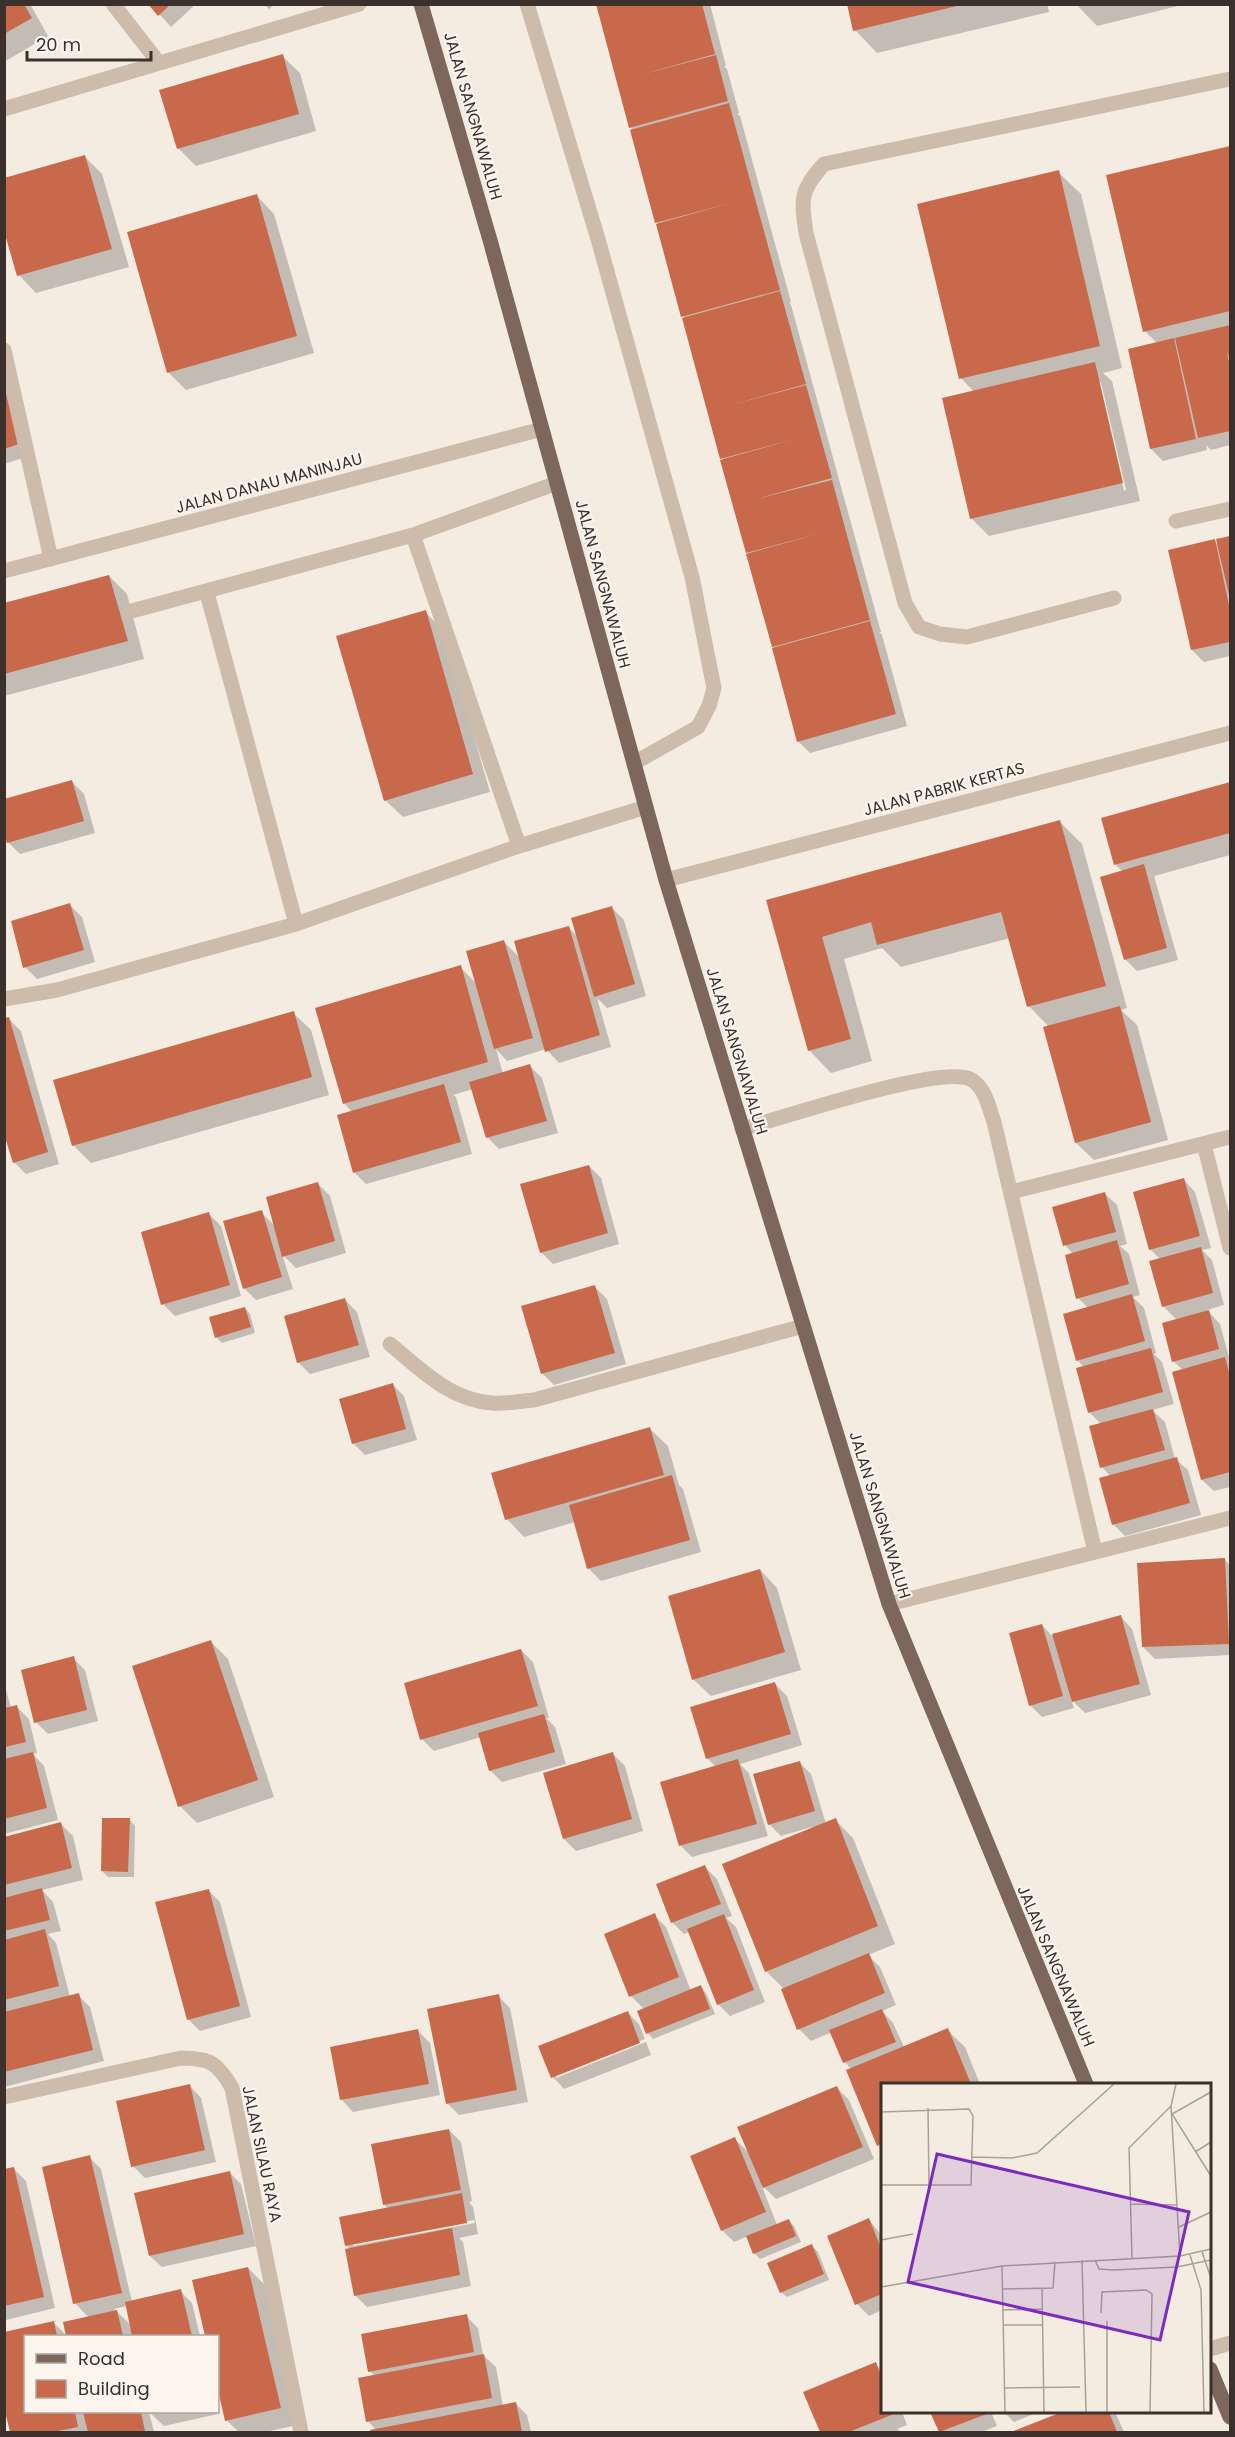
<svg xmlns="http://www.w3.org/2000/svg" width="1235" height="2437" font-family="Poppins,sans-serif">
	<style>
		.shadow { fill: #0003; fill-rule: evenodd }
		.building { fill: #c8694b }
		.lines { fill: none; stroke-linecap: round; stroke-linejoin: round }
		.service { stroke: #cdbbac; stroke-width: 15 }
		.minor { stroke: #cdbbac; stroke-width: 15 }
		.primary { stroke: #7d675c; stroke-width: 15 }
		.labels { text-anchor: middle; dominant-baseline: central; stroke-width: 4.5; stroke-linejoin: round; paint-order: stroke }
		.street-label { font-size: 16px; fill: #3b302b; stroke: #fbf5ee }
		.inset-road { fill: none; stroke: #aaa098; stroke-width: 1.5 }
		.view { fill: #7b2cbf; fill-opacity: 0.15; stroke: #7b2cbf; stroke-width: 3 }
		.inset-edge { fill: none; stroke: #3b302b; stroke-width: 3 }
	</style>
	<rect width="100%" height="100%" fill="#f4ebe1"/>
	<path class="shadow" d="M4,4H30L48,36L4,62Z
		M150,4H196L171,27Z
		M264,4H276L269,9Z
		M597,4H710L726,66H724L727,69L739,113L737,114L740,116L791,302H789L791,305L881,632H879L882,635L907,726L810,753L798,741L776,649L773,646L685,319L683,316Z
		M849,4H1047L1049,12L877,53L855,30Z
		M1076,4H1186L1097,26Z
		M282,56L300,73L316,131L196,166L178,148Z
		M1230,148V445L1211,450L1206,445L1207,450L1163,461L1151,449L1129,350L1157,343L1145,331L1108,176Z
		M84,156L102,174L129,267L36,293L19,275Z
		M1058,172L1081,194L1122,368L1103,373L1112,381L1140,501L989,536L972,519L944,399L974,392L961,378ZM1098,382H1101L1126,490L1124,491Z
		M257,196L274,214L314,353L186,390L168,372Z
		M4,373L33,455L4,464Z
		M1230,537V656L1204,662L1192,650L1214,541L1219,546L1218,540Z
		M109,576L127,594L144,659L4,696V604Z
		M425,612L443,630L490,792L403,817L385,800Z
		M72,782L84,794L95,833L20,854L8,842Z
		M1230,783V855L1154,876L1178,960L1137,971L1125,959L1123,872L1115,864L1103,819Z
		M1060,822L1082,844L1127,1008L1121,1010L1137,1025L1168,1140L1094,1160L1076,1143L1049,1027L1029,1006L1010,938L901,967L882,948L844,959L872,1061L831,1073L809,1050L768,902Z
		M70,905L82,917L95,962L37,979L25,967Z
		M612,908L624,920L646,996L607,1008L597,998L611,1047L559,1063L546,1049L507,1061L496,1049L503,1074L530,1066L542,1078L558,1133L499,1149L487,1137L473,1089L453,1095L456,1097L472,1154L366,1184L354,1172L352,1112L344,1103L460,967L477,984L504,942L520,958L568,927L578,937Z
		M293,1013L311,1030L329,1095L91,1163L73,1145Z
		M9,1019L21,1031L59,1164L26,1174L14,1162Z
		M589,1166L601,1178L619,1244L553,1264L541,1252Z
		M1184,1180L1195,1192L1211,1248L1202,1250L1212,1260L1224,1305L1207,1310L1220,1324L1230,1361H1228L1230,1364V1487L1214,1491L1202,1480L1183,1370L1173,1361L1177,1320L1164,1307L1161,1260L1150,1249Z
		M318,1184L330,1196L346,1253L296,1268L282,1254L293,1289L256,1300L244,1288L261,1212L275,1226Z
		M1105,1194L1117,1205L1127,1244L1120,1246L1129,1254L1140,1295L1133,1297L1144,1308L1156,1353L1154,1354L1162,1362L1174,1404L1152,1410L1165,1422L1175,1459L1188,1470L1201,1515L1125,1536L1113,1524L1111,1477L1102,1467V1425L1089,1412L1085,1368L1077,1360L1088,1308L1078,1298L1073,1254L1065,1245Z
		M209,1214L221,1226L241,1296L175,1316L163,1304Z
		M595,1287L607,1299L626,1364L554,1385L542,1373Z
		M345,1300L357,1312L370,1357L310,1374L298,1362Z
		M245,1308L250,1314L255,1333L222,1343L216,1337Z
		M392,1384L404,1396L417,1440L365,1455L353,1443Z
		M650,1429L668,1446L679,1485L683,1489L701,1552L601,1581L589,1569L575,1522L524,1537L507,1519Z
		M1224,1559L1230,1565V1655L1155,1659L1143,1647Z
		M760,1570L777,1588L801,1670L711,1696L693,1679Z
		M1121,1617L1132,1629L1151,1695L1085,1713L1071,1699L1074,1708L1042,1717L1030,1705L1042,1625L1052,1636Z
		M211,1642L228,1659L274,1797L197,1823L180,1806Z
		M521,1650L533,1662L549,1718H546L555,1727L566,1764L502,1782L490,1770L481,1737L434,1751L422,1739Z
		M73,1658L85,1670L98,1721L48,1734L36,1722Z
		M4,1682L11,1708L17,1707L29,1719L37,1753L33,1754L44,1766L58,1820L4,1834Z
		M775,1684L787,1696L802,1745L740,1764L749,1773L768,1836L692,1857L680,1845L716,1767L707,1758Z
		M613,1754L625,1766L643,1831L576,1851L564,1839Z
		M799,1762L811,1774L826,1824L835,1820L853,1838L895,1944L868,1955L880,1967L896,2005L882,2011L893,2023L904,2047L947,2030L965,2047L980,2084H882V2150L878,2145L851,2069L845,2062L832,2032L811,2041L799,2029L785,1990L766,1971L813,1829L812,1827L781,1836L769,1824Z
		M130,1820L135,1826L134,1877H108L102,1871Z
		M61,1824L73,1836L83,1880L42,1890L53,1902L61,1931L48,1934L56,1943L70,1997L78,1995L90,2007L104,2061L4,2087V1838Z
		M705,1867L717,1879L732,1916L726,1918L736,1927L765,2002L730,2016L718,2004L689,1932L684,1934L672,1922Z
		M208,1890L220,1902L251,2017L200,2031L188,2019Z
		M654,1915L666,1927L691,1991L701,1987L706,1993L715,2014L653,2039L648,2033L644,2009L631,1996Z
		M498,1996L510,2008L528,2102L459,2115L447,2103Z
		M627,2012L639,2024L645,2039L556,2074V2078L646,2042L651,2055L564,2089L553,2077Z
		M418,2031L430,2043L440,2095L353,2112L342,2100L332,2048Z
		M190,2086L201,2098L216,2162L145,2178L133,2166Z
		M837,2088L849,2100L874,2159L776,2199L761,2184L777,2225L788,2220L794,2226L801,2242L760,2259L754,2253L748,2236L734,2242L722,2230L735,2139L750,2154Z
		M449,2130L461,2142L472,2201L469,2202L473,2207L478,2234L459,2238L463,2242L471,2286L367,2307L355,2295L350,2249L346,2245L388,2209L384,2204ZM474,2220L475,2223L353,2246V2243Z
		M89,2157L101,2169L132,2302L180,2291L192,2303L200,2336H67L64,2323L89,2318L75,2303ZM127,2306L132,2326L114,2309Z
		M14,2169L26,2181L55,2308L6,2320L4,2171Z
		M229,2172L241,2184L256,2246L162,2267L150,2256Z
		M869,2220L882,2236V2310L869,2316L857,2304Z
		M812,2246L818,2252L829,2280L787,2297L781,2292Z
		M248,2268L266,2286L298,2425L265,2432H239L226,2420L218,2383V2336H207L194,2281Z
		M466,2316L478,2328L483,2355L496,2367L503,2406L515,2403L527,2415L531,2432H372L376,2430L368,2421L375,2377L370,2371Z
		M53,2322L67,2336H26V2412H149L154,2432H12L4,2401V2328L6,2333Z
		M875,2364L882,2371V2412H902L907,2425L897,2429L901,2432H822L805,2392Z
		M149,2412H217L218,2414L164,2426Z
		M932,2412H991L997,2426L982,2432H941Z
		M1004,2412H1039L1014,2422Z
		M1066,2412H1115L1124,2432H1015Z"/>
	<path class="building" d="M4,4H24L32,18L4,34Z
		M148,4H171L158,16Z
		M596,4H702L715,54L640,75L716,55L728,101L629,128Z
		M847,4H961V5L853,31Z
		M283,54L299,114L177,149L159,90Z
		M729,103L780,290L681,317L656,224L731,203L655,223L630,130Z
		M1230,146V311L1143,332L1106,175Z
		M85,155L112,249L17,276L4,231V178Z
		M1059,170L1100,346L959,379L917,204Z
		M257,194L297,336L167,373L127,232Z
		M780,291L806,384L731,405L806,385L832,478L756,499L832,480L870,620L772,647L746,554L821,533L746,553L720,460L795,439L720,459L682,318Z
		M1230,325V359L1227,352L1230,367V431L1198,438L1175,338Z
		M1174,338L1196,439L1150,449L1128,349Z
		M1095,362L1123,483L970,519L942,398Z
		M4,386L22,443L4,449Z
		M1230,536V599L1216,539Z
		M1215,539L1230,610V642L1191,650L1168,550Z
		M109,575L128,641L4,674V603Z
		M426,610L473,774L384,801L336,636Z
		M870,621L896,714L797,742L772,648Z
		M72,780L84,821L7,843L4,835V799Z
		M1230,782V833L1114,865L1101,818Z
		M1060,820L1106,986L1027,1007L1001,912L877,945L871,922L822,937L851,1039L808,1051L766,900Z
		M1144,864L1167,948L1124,960L1100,877Z
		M70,903L84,950L23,968L11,921Z
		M612,906L635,984L594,997L571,918Z
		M569,926L600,1035L545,1052L514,941Z
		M504,940L533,1038L494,1049L466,951Z
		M461,965L488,1062L343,1104L315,1008Z
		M1120,1006L1151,1122L1075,1143L1043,1027Z
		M294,1011L312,1077L72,1146L53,1080Z
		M9,1017L48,1152L13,1163L4,1134V1018Z
		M530,1064L547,1121L486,1138L469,1082Z
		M444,1084L461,1142L353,1173L337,1115Z
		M589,1165L608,1233L540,1253L520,1184Z
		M1184,1178L1200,1236L1149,1250L1133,1192Z
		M318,1182L335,1241L282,1257L266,1197Z
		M1105,1192L1116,1232L1063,1246L1052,1207Z
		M262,1210L282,1277L243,1289L223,1221Z
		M209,1212L230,1285L161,1305L141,1232Z
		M1117,1240L1129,1284L1076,1299L1065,1255Z
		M1201,1247L1213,1293L1162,1307L1149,1261Z
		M595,1285L615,1353L541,1374L521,1306Z
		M1132,1294L1145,1341L1076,1361L1063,1314Z
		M345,1298L359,1345L297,1363L284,1316Z
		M245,1307L251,1327L215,1338L209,1317Z
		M1209,1310L1219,1349L1172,1362L1162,1323Z
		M1151,1348L1163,1392L1088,1413L1076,1368Z
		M1225,1357L1230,1376V1472L1201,1480L1172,1372Z
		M393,1383L406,1429L352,1444L339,1399Z
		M1153,1409L1165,1450L1100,1468L1089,1426Z
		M650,1427L664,1475L505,1520L491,1473Z
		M1177,1457L1190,1503L1112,1525L1099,1478Z
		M672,1475L690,1540L587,1569L569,1505Z
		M1225,1558L1229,1644L1142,1647L1137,1563Z
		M760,1569L785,1652L692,1680L668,1596Z
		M1121,1615L1140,1684L1072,1702L1052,1634Z
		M1042,1624L1063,1696L1029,1706L1009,1633Z
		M211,1640L258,1780L178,1807L132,1666Z
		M521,1649L538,1706L420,1740L404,1683Z
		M74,1656L87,1710L34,1723L21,1670Z
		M775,1682L791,1734L706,1759L690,1707Z
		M17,1705L26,1742L5,1747V1708Z
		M544,1714L555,1752L489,1771L478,1733Z
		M33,1752L47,1808L4,1819V1759Z
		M613,1752L632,1819L563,1839L543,1773Z
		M738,1759L757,1824L679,1846L660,1782Z
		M800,1761L815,1811L768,1825L753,1774Z
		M102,1818H130L128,1872L101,1871Z
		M836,1818L878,1926L765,1972L722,1864Z
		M61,1822L72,1868L4,1885V1837Z
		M705,1865L721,1904L671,1923L656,1884Z
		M42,1888L50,1920L4,1931V1898Z
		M209,1889L240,2006L187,2020L155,1902Z
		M655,1913L679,1977L629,1997L604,1934Z
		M724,1914L754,1990L717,2005L687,1929Z
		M45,1929L59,1986L4,2000V1940Z
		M869,1953L885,1993L797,2030L781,1989Z
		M701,1985L710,2009L646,2034L637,2011Z
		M79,1993L93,2050L4,2072V2012Z
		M499,1994L517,2090L446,2104L427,2009Z
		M882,2009L896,2042L843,2063L829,2030Z
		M628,2011L640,2043L551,2078L538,2046Z
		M948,2028L971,2084H882V2143L877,2146L846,2070Z
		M418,2029L429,2084L340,2100L330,2047Z
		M190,2084L205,2150L131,2167L116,2101Z
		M837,2086L863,2147L763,2188L737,2127Z
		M449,2129L461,2190L383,2205L371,2144Z
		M735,2137L766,2212L721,2231L690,2156Z
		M90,2155L122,2293L73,2304L42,2167Z
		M14,2167L44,2297L4,2306V2169Z
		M230,2171L244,2234L149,2256L134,2193Z
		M462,2193L467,2223L345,2246L339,2217Z
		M869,2218L882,2251V2294L855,2305L827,2236Z
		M789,2219L796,2236L753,2254L746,2236Z
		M452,2228L460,2275L354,2296L345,2249Z
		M812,2244L824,2274L780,2293L767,2263Z
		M248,2267L281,2408L225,2421L218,2390V2336H205L192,2280Z
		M181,2289L192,2336H132L125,2302Z
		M117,2310L123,2336H66L63,2322Z
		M467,2314L474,2352L368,2372L361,2334Z
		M54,2321L57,2336H26V2412H75L78,2427L53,2432H10L4,2407V2332Z
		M484,2354L492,2398L366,2422L358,2378Z
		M876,2362L882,2379V2412H899L849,2432H820L803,2392Z
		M516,2402L522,2432H371L370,2430Z
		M83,2412H141L145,2431L88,2432Z
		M930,2412H986L987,2414L939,2432Z
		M1062,2412H1109L1117,2432H1011Z"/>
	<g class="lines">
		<path class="service" d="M413,535L519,846
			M207,593L296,924
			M128,612L413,535L557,483
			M4,999L57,990L296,924L519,846L646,807
			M390,1344C421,1370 450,1400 492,1403C506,1404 520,1401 534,1400L803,1326
			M1210,2349L1230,2343"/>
		<path class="minor" d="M113,4L159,63
			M527,4L598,239L692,577L714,688L709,706L698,727L634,763
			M4,109L359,4
			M4,350L51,559
			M1176,521L1230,509
			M4,571L542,429
			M1114,598L967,637L940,634L919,627L905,603L806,233C801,198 800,191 824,164L1230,79
			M666,880L1230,733
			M742,1129C782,1118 939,1065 970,1079C985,1086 989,1108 994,1122L1095,1552
			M1204,1144L1230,1248
			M1011,1192L1230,1137
			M889,1604L1230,1518
			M4,2097L181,2058C210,2058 218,2063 232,2088L301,2432"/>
		<path class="primary" d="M421,4L490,240L666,880L889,1604L1086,2084
			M1210,2369L1230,2417"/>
	</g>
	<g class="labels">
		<g class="street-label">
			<text transform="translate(473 116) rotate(74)">JALAN SANGNAWALUH</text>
			<text transform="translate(269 483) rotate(-15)">JALAN DANAU MANINJAU</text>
			<text transform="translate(603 584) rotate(75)">JALAN SANGNAWALUH</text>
			<text transform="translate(944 789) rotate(-15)">JALAN PABRIK KERTAS</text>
			<text transform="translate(737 1051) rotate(73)">JALAN SANGNAWALUH</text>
			<text transform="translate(880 1515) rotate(73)">JALAN SANGNAWALUH</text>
			<text transform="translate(1056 1966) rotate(67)">JALAN SANGNAWALUH</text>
			<text transform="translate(262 2154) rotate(78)">JALAN SILAU RAYA</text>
		</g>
	</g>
	<g transform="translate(881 2083)">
		<rect width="330" height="330" fill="#f4ebe1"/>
		<path class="inset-road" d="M295,1L290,23L299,173M330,9L291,31L330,93M47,25L48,102M0,29L88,26L92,33L90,102H0M314,69L330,59M91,74L131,75L156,70L233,1M249,121L296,122M298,144L330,129M0,157L32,151M321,169L330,195M309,172L320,207L323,329M251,175L248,65L290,23M201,177L205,329M214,177L218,186L232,187L296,184L330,177M121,183L124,329M0,204L121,183L299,173L330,166M161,205L163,329M122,206L172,205L174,179M122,227L161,226M220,230L221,209L265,207L271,211L269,329M122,242H161M124,305L199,304M226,329V238"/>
		<path class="view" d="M56,71L308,129L279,257L27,199Z"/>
		<rect width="330" height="330" class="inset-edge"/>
	</g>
	<rect width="1235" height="2437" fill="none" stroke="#3b302b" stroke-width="12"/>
	<rect x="24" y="2335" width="195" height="78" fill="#fbf5ee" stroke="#aea6a0" stroke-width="1.5"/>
	<rect x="36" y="2354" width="30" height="9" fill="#7d675c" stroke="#aea6a0" stroke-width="1.5"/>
	<text x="78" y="2365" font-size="18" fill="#3b302b">Road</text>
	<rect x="36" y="2380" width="30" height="18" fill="#c8694b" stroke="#aea6a0" stroke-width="1.5"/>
	<text x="78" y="2395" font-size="18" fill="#3b302b">Building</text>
	<path d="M27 51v9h124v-9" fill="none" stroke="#3b302b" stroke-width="3"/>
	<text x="36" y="51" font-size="18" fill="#3b302b" stroke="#fbf5ee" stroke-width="4.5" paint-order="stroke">20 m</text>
</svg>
